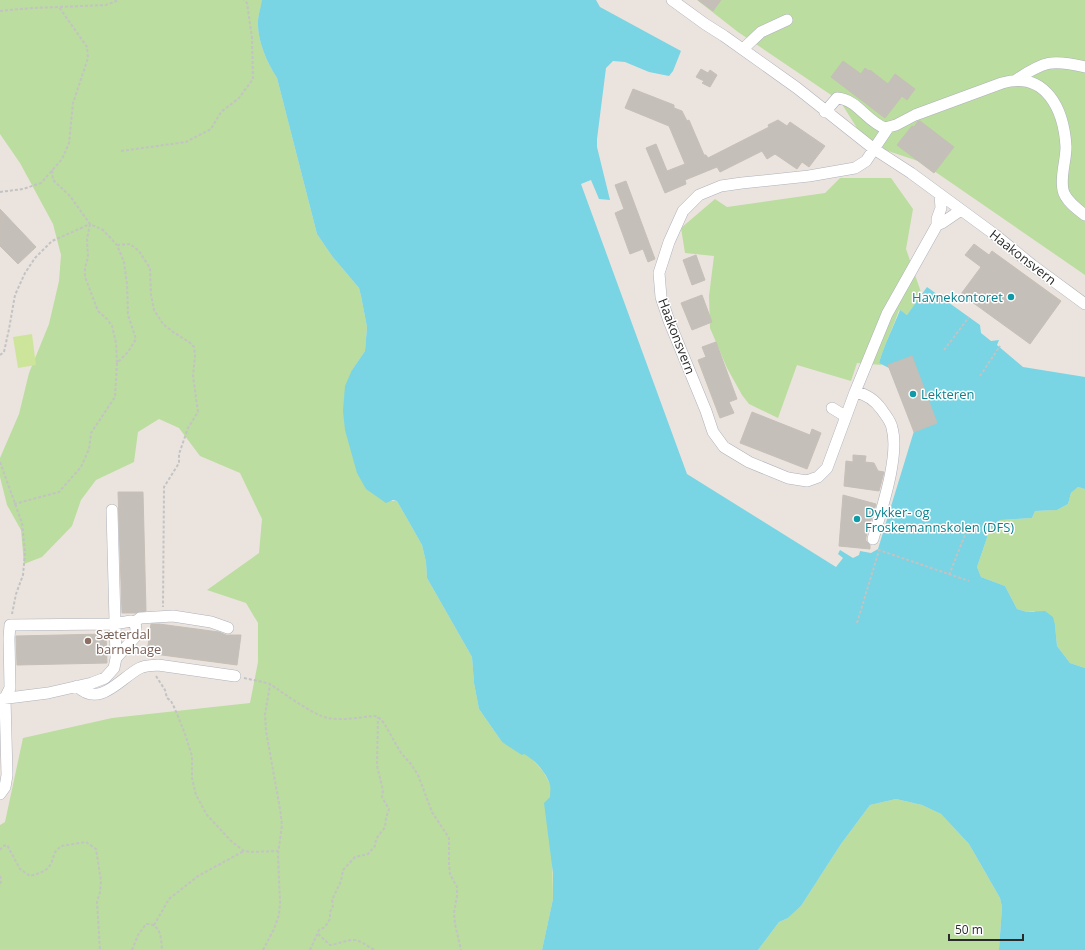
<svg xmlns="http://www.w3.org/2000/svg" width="1085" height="950" font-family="'Open Sans',sans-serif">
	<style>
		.green { fill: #bbdd9f }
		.pitch { fill: #cde49b }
		.water { fill: #79d4e4 }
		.building { fill: #c4bfb9; stroke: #c6bfb7 }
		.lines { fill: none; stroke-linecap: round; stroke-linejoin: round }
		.minor-casing { stroke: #aeb1ba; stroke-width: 12 }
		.path { stroke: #c3c3c3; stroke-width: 2; stroke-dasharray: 3 2; stroke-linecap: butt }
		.minor { stroke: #fff; stroke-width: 11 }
		.culture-dot { fill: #0f9aa8; stroke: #fff; stroke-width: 1.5 }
		.education-dot { fill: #8d6e63; stroke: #fff; stroke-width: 1.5 }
		.labels { text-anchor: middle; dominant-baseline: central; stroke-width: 3; stroke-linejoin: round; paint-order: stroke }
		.street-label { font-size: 13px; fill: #2a2a2a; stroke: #fff }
		.culture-label { font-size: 13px; fill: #0d838f; stroke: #fff; text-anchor: start }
		.education-label { font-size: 13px; fill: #785e54; stroke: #fff; text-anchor: start }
	</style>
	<rect width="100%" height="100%" fill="#ebe4de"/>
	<path class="green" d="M0,0H263C261,7 258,15 258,22C257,40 267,63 277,78L317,234L332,256L359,288L361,296L367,327L365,351L352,370L390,501H397L422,545L426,562L427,578L472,657L474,683L479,709L502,742L529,756L543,771L551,786L553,899L542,950H0V825L5,822L23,738L112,718L250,703L258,662V623L246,603L207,590L259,553L262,519L240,473L200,456L179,428L159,419L138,432L134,462L96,480L81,500L72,526L42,557L24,564L21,530L7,505L0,477V458L19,414L29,373L49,324L59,281L61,255L53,224L20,163L0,134Z
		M697,0H1085V275L921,162L867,144L840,101L738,32Z
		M840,178H891L913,209L906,249L922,295L907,315L899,310C893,328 884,345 879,363L882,365L857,363L851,381L797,365L778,418L749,404L742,395L727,368L710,328L709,296L714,256L685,253L681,228L715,199L727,207L825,193Z
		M1078,487L1085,489V668L1070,663L1057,646L1055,625L1034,611L1027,612L1017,609L1005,586L981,577L977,567L990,529L1000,520L1032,518L1035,511L1057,510L1068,504L1071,493Z
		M896,799L922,805L941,814L969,844L1000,898L1002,907L999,950H758L779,922L788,918L801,906L841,844L870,805Z"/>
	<path class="pitch" d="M32,334L36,365L18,368L13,337Z"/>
	<path class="water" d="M262,0H596L600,7L681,51L673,71L669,76L649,72L625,62L613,61L606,68L597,139V147L610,200L599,199L591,180L581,184L687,474L836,567L843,558L838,554L840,550L853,558L859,555L860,551L871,553L878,549L914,431L889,368L879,363C884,345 893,328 900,310L907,315L927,287L980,325L981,333L991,341L999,340L997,345L1023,367L1085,377V489L1078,487L1071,493L1068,504L1057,510L1035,511L1032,518L1000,520L990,529L977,567L981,577L1005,586L1017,609L1027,612L1045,611L1053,617L1055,625L1057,646L1070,663L1085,668V950H999L1002,907L1000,898L969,844L941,814L922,805L896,799L870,805L841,844L801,906L788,918L779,922L758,950H542L553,899V873L544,803L550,797C550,793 551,789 550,785C546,772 535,760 524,754L522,755L502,742L479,709L474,683L472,657L427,578L426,562L422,545L397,501L393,500L386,503L366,489L357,473L345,430L343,411L345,386L352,370L365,351L367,327L361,296L359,288L332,256L317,234L277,78C267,63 257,40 258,22C258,15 261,7 262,0Z"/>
	<path class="building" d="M698,0H721L713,11Z
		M843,61L861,74L865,68L869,71L870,70L888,84L895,74L915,89L907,100L902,96L885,118L831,77Z
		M701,69L708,73L710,70L717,75L710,87L702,83L704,81L696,77Z
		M633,89L674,105V108L682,111L687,121L689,120L704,155H706L708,158L769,127L768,125L778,120L787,126L790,122L825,146L809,167L802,162L797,169L775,154L767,159L762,151L720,172L717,167L685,180L686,184L665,193L646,148L656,144L667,171L685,164L669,126L625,108Z
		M918,121H920L954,147L934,173L897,145L912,126L914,127Z
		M626,181L655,259L648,262L643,249L630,254L615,213L624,209L615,185Z
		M0,209L36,247L18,264L0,246Z
		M974,244L989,255L992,251L1061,301L1030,344L961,294L981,267L965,255Z
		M696,255L705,280L692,285L683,260Z
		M702,295L712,322L692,330L681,303Z
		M716,342L737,399L729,402L734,413L720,418L698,360L706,357L702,347Z
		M912,356L937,423L914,432L888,365Z
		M752,412L810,435L812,429L821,433L807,469L740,443Z
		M853,455L866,456L865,462L874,463L878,471L884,472L879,491L844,486L846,461L853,462Z
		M118,492H143L146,611L135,613H122Z
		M843,495L876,504L866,537V541L870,545V549L839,546Z
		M151,624H159L219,632L226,635H241L237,665L147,653Z
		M106,634L107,663L17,665L16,636Z"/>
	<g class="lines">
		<defs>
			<path id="minor" d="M672,0L705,24L724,36L797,88L874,149L911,173L994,234L1032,265L1085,304
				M743,49L761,32L787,20
				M1016,80C1044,61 1052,59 1085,67
				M825,112L837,98C857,99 867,122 885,128L896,125L915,115L1002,83C1046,70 1064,110 1066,147C1066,161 1060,176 1063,190C1065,200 1077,209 1085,215
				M888,128L866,161L855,168L809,176L742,183L721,186L699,195L683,211L669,242L659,273L661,297L669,321L706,411L713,432L724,447L749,462L788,478L807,481L818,477L827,468L855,392L887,314L937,225V219L941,208L940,195
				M937,225L942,223L961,210
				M855,392C866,394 875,400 882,410C886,416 891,421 892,428C900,456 881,511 873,539
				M832,408L845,416
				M135,622L140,618L173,616L211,622L228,628
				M77,686C100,709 120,678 140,668C146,665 152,666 158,665L235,676
				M0,699L48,693L92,683L105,678L114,668L116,658L112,510
				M0,794L5,787L7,775L5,698L10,688L9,638L10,625L114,624L131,621L135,622L136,630L135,637L116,658"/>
		</defs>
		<use href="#minor" class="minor-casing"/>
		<path class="path" d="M0,11L32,8L59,7
			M121,151L186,142L211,129L221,112L239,98L253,79L252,38L247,3L244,0
			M0,192L23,189L41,183L62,159L69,143L73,103L88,58L87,47L59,7L106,5L119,0
			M90,224L87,239L88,257L85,268V277L98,311L107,319L112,326L116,343L117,363
			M117,245L130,244L139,251L150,268L151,295L154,310L163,324L173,332L189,342L194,347L195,355L193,376L198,412L188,428L179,454V463L164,487L163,607
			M944,350L969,317
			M0,355L4,352L9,329L15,295L25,273L35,258L52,241L90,224
			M980,376L1000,346
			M0,462L22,523L25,553L23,575L16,594L12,614
			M14,504L59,492L81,467L89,449L91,433L115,397L117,363L128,352L136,339L128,315L127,284L124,262L117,245L103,230L90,224L70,196L53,180L52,170
			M949,575L967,530
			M857,623L879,550L969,581
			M156,676L165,690L167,698L171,701L175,709L185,734L192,756V778L196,795L207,815L231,841L244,851L250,852L278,851
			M244,678L263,682L270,684C283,693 315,716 328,718C343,721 360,717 375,716L378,717L384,723L401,753L411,764L418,775L432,812L449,838V864L450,874L457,887V896L454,913L455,924L461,950
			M0,850L3,846L7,845L20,869L30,876L40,873L47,869L51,864L55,852L61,846L86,842L96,849L101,881L100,892L97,902L100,950
			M0,876L1,881L0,886
			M154,925L169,899L198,876L244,851
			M318,934L330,945C338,944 346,940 353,940C361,940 368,947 375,950
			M132,950L138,935L146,924C161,923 161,938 162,950
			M263,950L274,929L279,915L280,903L278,854L282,825L280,809L266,731L265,714L270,685
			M310,950L319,930L325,927L330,919V912L333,906L332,900L341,881L343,870L355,857L368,854L375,846L376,839L385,827L386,818L389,809L382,797L383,790L377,766L378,717"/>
		<use href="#minor" class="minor"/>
	</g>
	<g class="culture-dot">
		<circle cx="1011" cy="297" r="4"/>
		<circle cx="913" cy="394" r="4"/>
		<circle cx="857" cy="519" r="4"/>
	</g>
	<circle class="education-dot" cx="88" cy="641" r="4"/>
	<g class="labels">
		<g class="street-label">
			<text transform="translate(1023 257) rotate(38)">Haakonsvern</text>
			<text transform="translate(677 336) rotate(69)">Haakonsvern</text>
		</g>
		<g class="culture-label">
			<text x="1003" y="297" text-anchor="end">Havnekontoret</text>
			<text x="921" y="394">Lekteren</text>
			<text x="865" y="512">Dykker- og<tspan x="865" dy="15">Froskemannskolen (DFS)</tspan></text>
		</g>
		<g class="education-label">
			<text x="96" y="634">Sæterdal<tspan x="96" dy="15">barnehage</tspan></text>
		</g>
	</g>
	<path d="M949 934v6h74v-6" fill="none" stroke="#2a2a2a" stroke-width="2"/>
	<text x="955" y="934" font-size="12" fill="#2a2a2a" stroke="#ffffff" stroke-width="3" paint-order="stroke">50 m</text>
</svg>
